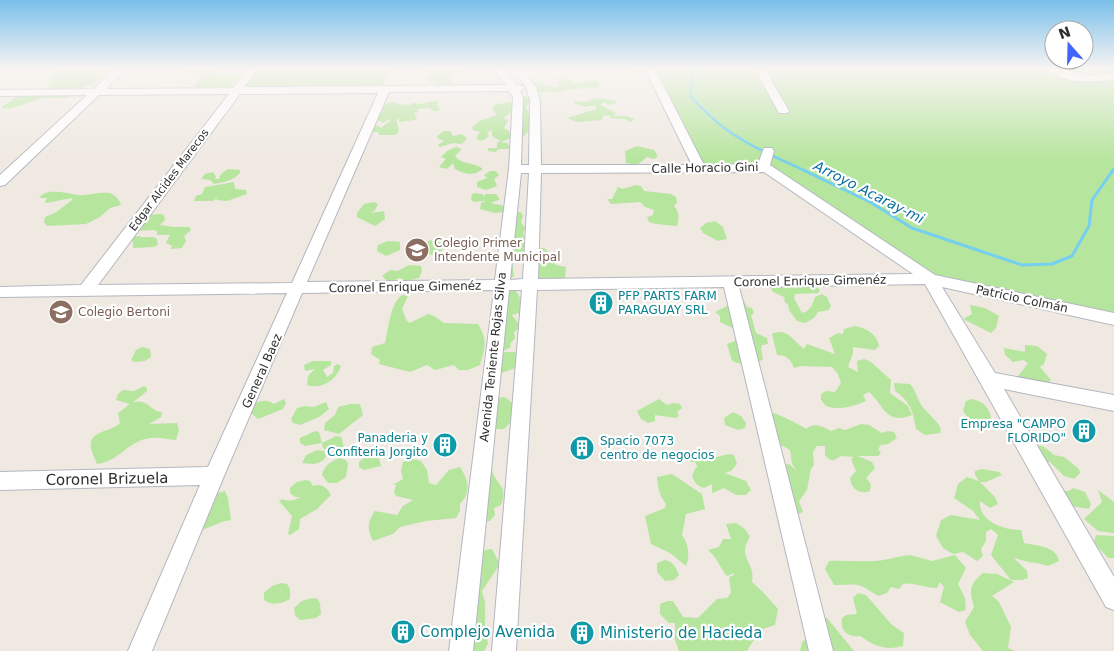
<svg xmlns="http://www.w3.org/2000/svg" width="1114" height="651" font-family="'DejaVu Sans',sans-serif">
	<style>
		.green { fill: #b6e59e }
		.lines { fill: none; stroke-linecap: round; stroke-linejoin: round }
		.stream-far1 { stroke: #75cff0; stroke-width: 2.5 }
		.stream { stroke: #75cff0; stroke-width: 3 }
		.minor-casing { stroke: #b4b7c1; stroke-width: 2 }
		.minor { fill: #fff; fill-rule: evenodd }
		.labels { text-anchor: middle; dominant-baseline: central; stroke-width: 4.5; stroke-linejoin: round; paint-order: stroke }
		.far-street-label { font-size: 11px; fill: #2e2e2e; stroke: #fff }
		.street-label { font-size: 12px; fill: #2e2e2e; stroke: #fff }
		.education-label { font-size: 12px; fill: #785e54; stroke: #fff; text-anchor: start }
		.culture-label { font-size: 12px; fill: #0d838f; stroke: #fff; text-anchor: start }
		.water-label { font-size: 14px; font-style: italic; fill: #0d6fa3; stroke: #fff }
		.near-street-label { font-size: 15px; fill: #2e2e2e; stroke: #fff }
		.near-culture-label { font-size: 15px; fill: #0d838f; stroke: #fff; text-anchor: start }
	</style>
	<rect width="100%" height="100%" fill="#efe9e1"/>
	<path class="green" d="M60,69H109C101,87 66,93 49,89L48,86L53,81L49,80L50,77Z
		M195,69H216L214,77L225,74L228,76L235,73L240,74L241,77L232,83L233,86L230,89L194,87L197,79L200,77V74H187V71Z
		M258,69H391L383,86L243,88Z
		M436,69H466V71L450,76L452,78L451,87L435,83L442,77L430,83L424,75L425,72Z
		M636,69H1114V318L931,281L769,168H700L647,71L637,72Z
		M563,74L574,83L594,80L601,82L597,88L569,89L556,93L551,91L536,93L532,83H544L545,86L559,87L560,85L557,84L560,80L558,77Z
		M18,95H76C66,100 57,97 46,98C33,98 15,111 2,108V106L10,102Z
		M524,96L530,98L532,101L528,103L526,108L529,112L527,113L530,115V129L523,137H520L519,97Z
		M597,98L618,101L614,104L608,105L605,102L600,105L616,113L613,116H627L635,119L630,122L625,119L610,118L611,116L604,115L602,120L577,122L567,118L597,109L595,105L585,107L573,103L575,101L584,102Z
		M434,101L438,102L437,105L440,109L438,111H433L429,108L418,109V112L414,113L417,118L415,120L399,122V119H396L399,130L396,135H379L378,132H371L373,125L379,126L381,128L391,120L389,119L383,123L377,119L381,105L394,102L397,104L410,105L413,103L421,104Z
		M510,102L514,105L510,113L503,118L508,121L504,128L509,131L511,136L509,139L501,142L507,143L510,147L508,149H498L496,152L488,151V148H497V143L500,141L492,136V130L487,132L489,136L482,141L476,139L480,132L473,130L472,127L479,121L497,115L492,109L495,105Z
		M444,131H450L453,136L461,134L467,138L462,144L453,143L440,147L438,145L444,141L437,138V136Z
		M637,146L654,150L658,156L654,159L647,157L637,165L626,163L625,151Z
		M456,147L462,149L455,156C461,165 475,162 483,169C473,176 466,175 455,169L453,163L447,169L439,167L446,159L441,157L447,151Z
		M228,169L240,170V173C233,181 224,182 214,184L210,180L201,179L205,174L213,172L216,177L215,179H219L221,174Z
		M490,171H496L499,175L494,179L497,186L486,190L477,187V182L487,178L484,175Z
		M234,182L235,189L246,190L247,194L227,201L216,200L218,197L213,201H194L196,196L202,194L205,187Z
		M636,185L641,186L644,191L671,194L676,197L677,202L674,206C680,213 679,218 677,226L656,224L649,222L647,217L653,215L654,210L645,207L640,202L611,204L607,199H612L618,187L623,189Z
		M49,192C59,191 67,193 77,195C93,197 114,184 121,205L110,208L100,217L86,224L47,226L44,222L45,217L55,213L72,200V198L46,203L45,202L47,198H39L43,194Z
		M475,193L482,194L485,197V194H496L499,198V200L492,202L493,204L502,205L505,212L495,213L480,209L481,203L486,201L474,202L471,200L472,194Z
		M374,202L378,204L375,210L371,213L384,211L385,219L375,226L357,217V213L364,204Z
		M515,212H521L523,216L521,222L525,228L523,233C529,247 524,253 512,262L514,276L510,279L500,256L498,244L504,238Z
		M161,214L164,215L165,220L160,225L173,227H189L191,230L184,236L186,241L182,248L171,249L172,246L166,243L170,235H157V231L154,230L134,231L143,215Z
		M715,221L723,227L727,239L718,241L703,233L700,228L706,223Z
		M139,236C144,239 151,235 157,239L158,245L153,247L133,248V242L131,241L133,237Z
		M431,240L443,242V249C436,257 428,256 420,251L422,244Z
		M388,241L400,242V250L386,256L377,251L378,245Z
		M539,248H544L548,251V257L553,259L556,265L566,267L565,278C554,280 546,276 535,279Z
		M409,265L421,266L422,271L419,278L407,281L399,278L393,281H387L382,276L390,270L398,271Z
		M810,285L816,287L820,290L818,293L795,294L794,298L802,313C809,312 814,303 815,297L822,294L827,297L831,306L829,310L818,312L814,318L805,323L797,321L789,310L788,304L785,303L784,297L773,292L771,288L772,286Z
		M510,288L517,292L520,298L523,299L522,312L512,315L521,327L514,332L515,338L510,344L511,347L506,350L494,349L497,319L507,315L499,310Z
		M403,295L408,296L402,309L407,321L410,323L428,314L434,316L444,323L478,324C488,340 485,348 480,365L468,370H459L454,365L435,370L427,365L410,372L379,364L380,360L371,354L372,347L385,343C388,331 391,299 403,295Z
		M739,300L744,301L747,307L752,308L754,313L751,315L756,333L767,338L768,344L762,345L761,349L763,359C754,368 743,365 732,361L727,344L735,341L738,336L737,330L720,322V316L715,312Z
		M970,305L985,308L999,316L996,328L991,333L963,319L972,314Z
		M855,326C866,328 877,334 879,346L875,350L853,347V353L848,367L858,372L857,361L864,359L871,362L891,380L890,393L908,406L912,415C886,425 885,407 869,392L863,395L866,401C855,406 838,411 826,406L821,400V394L826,391L835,392L841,383L838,374L832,367L801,366L794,368C791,359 786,355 777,355L772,334C787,327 793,341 804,349L807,344L835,354L829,338L838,333L843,334L844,329Z
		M1025,345L1037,346L1047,354L1044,364L1040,367L1051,380L1044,386L1023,382L1018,376L1028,363L1023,360L1013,362L1005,355L1004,348L1025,352Z
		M142,347L150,349L151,357L145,361L134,362L131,360L136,350Z
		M499,352H516L519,361L513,369L498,374Z
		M331,361V365L323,370L327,377L333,373L334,366L337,364L341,366C337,380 320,390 307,385L308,376L315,369L305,371L304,365L313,361Z
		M894,383L910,384C916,390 917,399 922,406C928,414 937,420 941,429L940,433L925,435L916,429C913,412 911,402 895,391Z
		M144,386L147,388V391L132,403C149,397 149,412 162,412L161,417L149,424L177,423L179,430L176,440C166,439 155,436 145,439C126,444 119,461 97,464C95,459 92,453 91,448C88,430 112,432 120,423L118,413L130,404L116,400L118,394L123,390L134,391Z
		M504,397C520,405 516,418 504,429H491L493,398Z
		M284,399L286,403L283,409C274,412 267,416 258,419L251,413L255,403C262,401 267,399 274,404Z
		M659,399L667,405L674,403L680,404L682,408L677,412L679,416L676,418L655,415V421L648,423L641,419L637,411Z
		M972,399C983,401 990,408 991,419L985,426L969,419L963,411L966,401Z
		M326,402L329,409L319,417L300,425L293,423L291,419L297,408L305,406L314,407Z
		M350,404H360L363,415L339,434L324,430L325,423L335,415L338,407Z
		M733,412L741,416L746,423L745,428L738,430L725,425L724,418Z
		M773,413C778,414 803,426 806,429C815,422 822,426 831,431L839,428L845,430L861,424L869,425L882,433L888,431L894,432L897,438L888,444L881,445L878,449L881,453L878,456H858L872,462L875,468L866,478L871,484L870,491C860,495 851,489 850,478L856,471L851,459L854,457L841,456L834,460H830L825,455V446H817L813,452L814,465L811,469L807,490L799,501L803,512L799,514L793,513L787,490L791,486L782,465L789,464L797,471L792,464L790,450L783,446L777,445L768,416Z
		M315,431L319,432L322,443L305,446L300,443V438Z
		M336,436L341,437L344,447L327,451L323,448L322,443Z
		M1035,445L1043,446L1054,455L1064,457L1079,469L1080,473L1074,479L1064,476L1050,462L1047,463Z
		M317,450L324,451L326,457C319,466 312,464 302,463L306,455Z
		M696,451H703L716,457L729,454L734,455L737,464L731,471L725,473L746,481L751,490L746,495H736L724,488L712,493V484L704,488C697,486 694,482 692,476L696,467L698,468L695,462H690L691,453Z
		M373,454L378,455L381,466L364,470L359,467V462L365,457Z
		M339,458L346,460L348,464L346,477L337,483H328L322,475C325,465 330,462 339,458Z
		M413,459L421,461L427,470L429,483L436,485L449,470L460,467C469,481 471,492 460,504V511L456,518L426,521L400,527L393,534L373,541C367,529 367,522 375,511L397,515L403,506L413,500L396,496L394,492L396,485H393L403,479L401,471L403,462Z
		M488,469L492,470C495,485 509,484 501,505L494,508L495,515L490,521L479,522Z
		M982,469L999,472L1002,475L986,482H980L995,497L998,504L990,508L980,501C978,521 1003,530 1021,530L1024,543C1038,546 1056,546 1059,561L1048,566C1036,562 1025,563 1013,557L1027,571L1028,578L1022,580H1011L991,555L998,535L991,529L986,532V541L981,549L983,556L977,561L963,552L953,554L943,548L936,536L941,520L951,515L980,520L973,511L954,498L958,484L967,477L979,481L975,475V471Z
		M672,474L702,494L705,509L686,514L682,535C689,545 690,555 686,566L670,553L651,544L645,516L665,508L666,504C659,495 658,488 657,477Z
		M305,480L310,481L313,486C322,483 327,488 331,495L317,509L300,519L299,529L290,535L288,534L292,516L279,501L283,499C289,502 296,500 301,497H295L290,493V488L297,482Z
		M1073,488L1085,492L1091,504L1089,509L1071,506L1063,491H1069Z
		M1098,490L1114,502V533L1098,531L1084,519L1102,502Z
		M225,491L228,498L231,520C219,521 209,529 197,531L214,494Z
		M736,523L745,529L750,537C736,558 756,562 752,582L763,592L778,609L775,625L760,630L747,651H679L675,640V623H669L660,614V604L668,601H673L683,617L698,618L717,599L727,598L731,593L729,577L734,575V573L727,576C718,565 719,560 708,550L719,547L723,539H731L726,524Z
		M1096,535L1114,536V558H1108L1094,543Z
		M492,549L500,564L482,591L485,602V627L488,644L484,651H462L472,552Z
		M910,555L932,561L955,555L966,568L958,584L965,598L966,610L959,612L940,602L944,587L940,582L937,588C925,588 913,582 903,584L899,589L891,587L887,593L878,596C855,581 860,585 834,585L825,569L829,561C844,560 858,562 873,561C885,561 898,556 910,555Z
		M665,560C673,561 676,568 679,575L674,580L665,581L657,572V563Z
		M983,573L997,574L1014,582L992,596L999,602L1011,627L1008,648L1015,651H983L970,635L965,622L974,607C969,589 969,585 983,573Z
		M281,583L287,584L290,589V599C281,604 272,606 264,600V593L272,586Z
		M858,593L866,595L892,625L904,633L903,646C885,651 875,646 860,636C848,638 840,631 842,618L846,615L857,614L853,598Z
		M312,598L318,599L320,604L321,614L316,618L300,620L295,615L294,608L302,601Z
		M819,616L827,618L854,651H800L802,642L806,639L817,637Z"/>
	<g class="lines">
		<path class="stream-far1" d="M694,69L690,96C702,108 713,120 727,130C751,147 779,159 806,171
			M1112,171L1114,169"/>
		<path class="stream" d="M803,170L870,202L912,228L1022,265L1052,264L1072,256L1089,226L1092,200L1113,170"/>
		<defs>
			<path id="minor" d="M115,69H126L106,89L233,88L248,69H258L244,87L506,85L494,69H505L516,85L524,86L525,88L520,91L523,97L521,165H529L530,100L526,87L512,69H522L536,87L540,100L541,165H692L645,69H655L704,165L758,164L764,148H772L774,151L770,165L935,275L1114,313V325L942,287L995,373L1114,395V411L1004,389L1114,577V610L1106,607L925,284L739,287L833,651H809L724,287L537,290L516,651H492L522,290H509L473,651H449L494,290L302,293L224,476L152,651H128L200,485L0,490V472L208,467L287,293L0,297V287L81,285L229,94L99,95L5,185L0,186V175L87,95L0,96V90L94,89ZM509,91L513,97L509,169L495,280L307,282L389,92ZM378,93L292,283L98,285L240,94ZM764,172L913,274L538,279L541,173ZM521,173H529L523,279L510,280Z
				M755,69H765L789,111L787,113H779Z
				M1046,69H1060L1089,76L1114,73V79C1094,83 1062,84 1046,69Z"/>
		</defs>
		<use href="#minor" class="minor-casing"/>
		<use href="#minor" class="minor"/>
	</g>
	<linearGradient id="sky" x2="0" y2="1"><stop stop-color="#7abfeb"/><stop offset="0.43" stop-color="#f8f5f2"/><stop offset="1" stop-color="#f8f5f2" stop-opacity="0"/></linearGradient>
	<rect width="1114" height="160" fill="url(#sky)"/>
	<defs>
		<symbol id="school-disc" viewBox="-11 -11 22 22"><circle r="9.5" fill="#8d6e63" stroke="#fff"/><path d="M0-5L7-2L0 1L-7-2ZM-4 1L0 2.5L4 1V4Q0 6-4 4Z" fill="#fff"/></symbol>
		<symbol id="building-disc" viewBox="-11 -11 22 22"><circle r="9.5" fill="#0f9aa8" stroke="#fff"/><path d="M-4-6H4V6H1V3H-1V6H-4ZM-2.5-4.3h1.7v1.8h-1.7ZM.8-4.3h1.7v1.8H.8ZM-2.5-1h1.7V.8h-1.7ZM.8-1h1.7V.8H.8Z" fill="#fff"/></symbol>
	</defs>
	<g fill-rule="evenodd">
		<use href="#school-disc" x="403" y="236" width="28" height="28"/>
		<use href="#building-disc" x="587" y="289" width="28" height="28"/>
		<use href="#school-disc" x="47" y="298" width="28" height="28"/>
		<use href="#building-disc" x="1070" y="417" width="28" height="28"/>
		<use href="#building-disc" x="431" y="431" width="28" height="28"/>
		<use href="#building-disc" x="568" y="434" width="28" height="28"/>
		<use href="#building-disc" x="389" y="618" width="28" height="28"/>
		<use href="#building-disc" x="568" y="619" width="28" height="28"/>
	</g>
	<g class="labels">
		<g class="far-street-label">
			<text transform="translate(169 180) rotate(-53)">Edgar Alcides Marecos</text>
		</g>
		<g class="street-label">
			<text transform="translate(705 168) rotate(-1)">Calle Horacio Gini</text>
			<text transform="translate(810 281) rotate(-1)">Coronel Enrique Gimenéz</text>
			<text transform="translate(405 287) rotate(-1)">Coronel Enrique Gimenéz</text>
			<text transform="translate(1022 299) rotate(12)">Patricio Colmán</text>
			<text transform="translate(493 357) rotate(-84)">Avenida Teniente Rojas Silva</text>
			<text transform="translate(262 371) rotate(-66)">General Baez</text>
		</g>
		<g class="education-label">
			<text x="434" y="243">Colegio Primer<tspan x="434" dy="14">Intendente Municipal</tspan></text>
			<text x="78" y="312">Colegio Bertoni</text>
		</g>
		<g class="culture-label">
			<text x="618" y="296">PFP PARTS FARM<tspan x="618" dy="14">PARAGUAY SRL</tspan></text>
			<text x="1066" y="424" text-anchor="end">Empresa "CAMPO<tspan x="1066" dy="14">FLORIDO"</tspan></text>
			<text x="428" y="438" text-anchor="end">Panaderia y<tspan x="428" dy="14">Confiteria Jorgito</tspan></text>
			<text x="600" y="441">Spacio 7073<tspan x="600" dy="14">centro de negocios</tspan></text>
		</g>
		<g class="water-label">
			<text transform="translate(869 192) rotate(27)">Arroyo Acaray-mi</text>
		</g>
		<g class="near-street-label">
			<text transform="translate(107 479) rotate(-1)">Coronel Brizuela</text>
		</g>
		<g class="near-culture-label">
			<text x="420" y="632">Complejo Avenida</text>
			<text x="600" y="633">Ministerio de Hacieda</text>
		</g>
	</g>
	<g transform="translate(1069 45) rotate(340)"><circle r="24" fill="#ffffff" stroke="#ababab"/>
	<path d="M0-4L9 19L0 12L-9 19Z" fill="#4264fb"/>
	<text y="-8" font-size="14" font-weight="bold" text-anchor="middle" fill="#2e2e2e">N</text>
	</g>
</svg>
